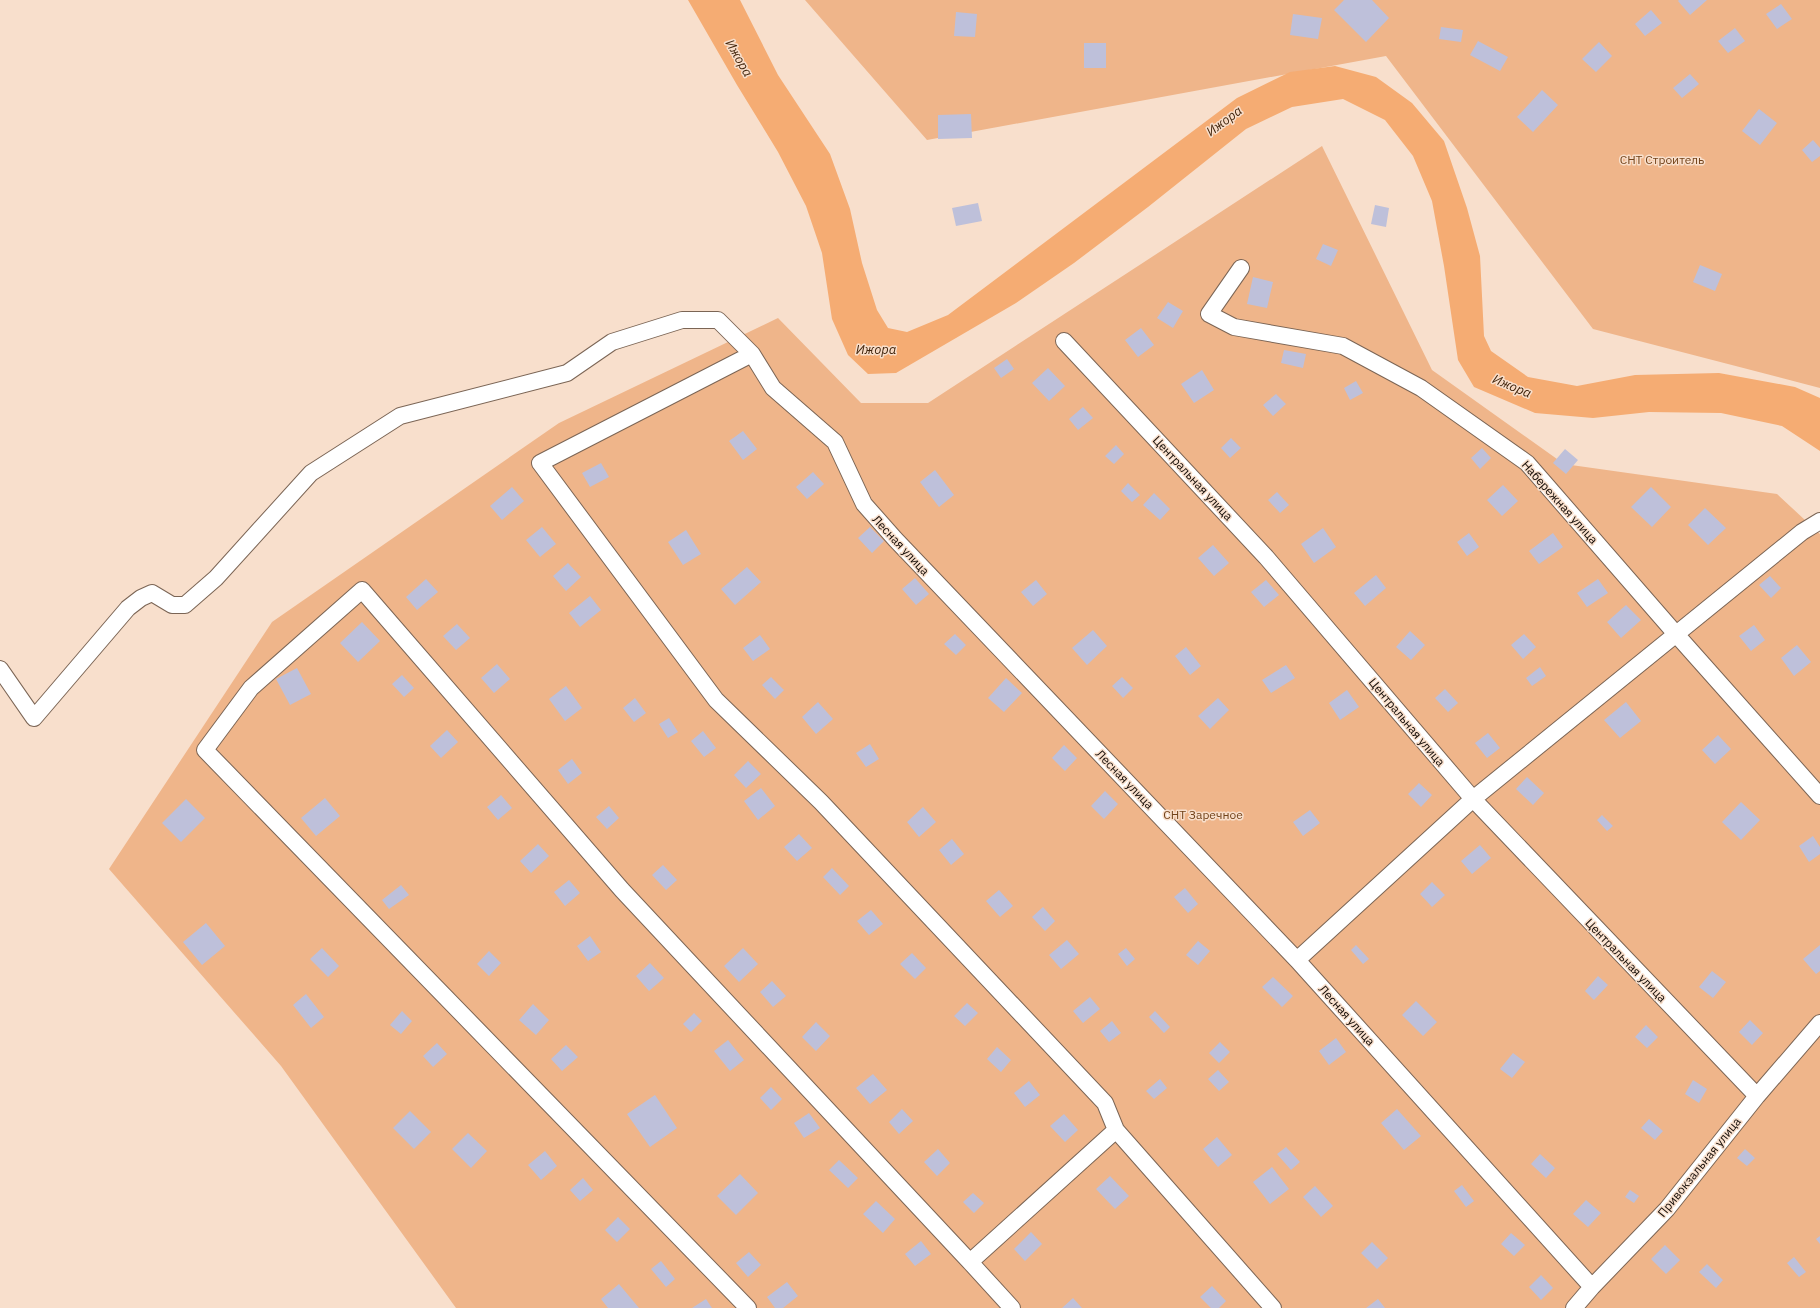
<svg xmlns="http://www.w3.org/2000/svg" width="1820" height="1308" font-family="'IBM Plex Sans',sans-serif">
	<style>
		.green { fill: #efb58a }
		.water { fill: #f5ac73 }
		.building { fill: #bec0da }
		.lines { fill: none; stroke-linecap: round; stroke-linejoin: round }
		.street-casing { stroke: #7b6555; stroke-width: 18 }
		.street { stroke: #fff; stroke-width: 16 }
		.labels { text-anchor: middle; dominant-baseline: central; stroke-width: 3; stroke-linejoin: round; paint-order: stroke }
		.park-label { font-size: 12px; fill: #724219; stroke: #f8dfcc }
		.street-label { font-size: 12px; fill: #120a05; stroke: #f8dfcc }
		.water-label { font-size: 13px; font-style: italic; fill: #42250c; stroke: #f8dfcc }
	</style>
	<rect width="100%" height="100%" fill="#f8dfcc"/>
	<path class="green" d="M805,0H1820V388L1593,329L1386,56L927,140Z
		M1322,146L1432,370L1564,464L1777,494L1820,534V1308H456L281,1066L109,869L272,622L559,423L778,318L861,403H928Z"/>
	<path class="water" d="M688,0H740L778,75L830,154L850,209L862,263L877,310L888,328L907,332L948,315L1237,98L1290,72L1335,66L1376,77L1412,103L1444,141L1467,208L1480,256L1484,336L1491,351L1528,377L1577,386L1635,375L1719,373L1795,387L1820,398V451L1782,426L1721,413L1649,412L1593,418L1535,413L1474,387L1458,360L1444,266L1432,201L1413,156L1385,120L1343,99L1292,107L1246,129L1148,207L1074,263L1016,303L896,373L868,374L848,355L832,319L822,253L806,206L778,152L737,85Z"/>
	<path class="building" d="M1344,0H1372L1389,18L1366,42L1334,10Z
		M1679,0H1707L1690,15L1678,1Z
		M1781,4L1792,19L1777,29L1766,14Z
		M1651,10L1662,23L1645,36L1635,24Z
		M956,12L977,14L975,37L954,36Z
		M1293,14L1322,18L1318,39L1290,35Z
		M1441,27L1463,30L1461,42L1439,39Z
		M1735,28L1745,41L1728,53L1718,41Z
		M1478,41L1508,57L1500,71L1470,55Z
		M1599,42L1612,56L1596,72L1582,59Z
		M1084,43H1106V68H1084Z
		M1690,74L1699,84L1682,98L1673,88Z
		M1542,90L1558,105L1533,132L1517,117Z
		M1759,109L1777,123L1760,145L1742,131Z
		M971,114L972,138L938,139V115Z
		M1813,140L1820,148V156L1812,162L1802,150Z
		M978,203L982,221L956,226L952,208Z
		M1375,205L1389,208L1386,227L1371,224Z
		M1323,244L1338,250L1331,266L1316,259Z
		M1700,265L1722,274L1715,291L1693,282Z
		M1253,277L1273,282L1267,308L1247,304Z
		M1168,302L1183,311L1173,328L1157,318Z
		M1141,328L1154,345L1138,357L1125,340Z
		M1284,350L1306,354L1303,368L1281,363Z
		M1007,359L1014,369L1001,378L994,368Z
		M1048,368L1065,386L1049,401L1032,383Z
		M1202,370L1214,390L1194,403L1181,384Z
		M1356,381L1363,393L1350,400L1344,388Z
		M1276,394L1286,404L1273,416L1263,405Z
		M1083,407L1093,418L1078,430L1069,419Z
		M743,431L757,449L743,460L729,441Z
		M1231,438L1241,448L1230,458L1221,448Z
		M1116,445L1124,454L1114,464L1105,456Z
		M1482,448L1491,458L1480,469L1471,458Z
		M1565,449L1578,460L1566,474L1553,463Z
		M601,463L609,477L590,487L582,473Z
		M935,470L954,495L939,507L920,482Z
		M813,472L824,484L807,499L796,487Z
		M1128,483L1140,495L1132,502L1121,491Z
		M1503,485L1518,501L1502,516L1487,500Z
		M512,487L524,501L502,520L490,506Z
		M1651,487L1671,507L1652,527L1631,507Z
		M1277,492L1289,505L1280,513L1268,500Z
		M1154,493L1170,509L1160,520L1143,505Z
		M1705,508L1726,528L1708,545L1688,525Z
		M542,527L556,544L540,557L526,540Z
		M870,527L884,541L872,553L858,538Z
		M1323,528L1336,547L1314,563L1301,544Z
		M686,530L701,554L683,565L668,542Z
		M1469,533L1479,547L1467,556L1457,542Z
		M1553,533L1563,547L1539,564L1529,551Z
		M1213,545L1229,563L1214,576L1198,558Z
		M568,563L581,577L566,591L553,576Z
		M747,567L761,582L735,605L721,589Z
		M1376,575L1386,588L1365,606L1354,593Z
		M1770,576L1781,588L1771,598L1759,585Z
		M915,578L929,594L916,605L902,589Z
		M426,579L438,592L417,610L406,597Z
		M1598,579L1608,593L1587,607L1577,593Z
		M1036,580L1047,594L1033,606L1021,592Z
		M1266,580L1279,595L1264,607L1251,592Z
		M590,596L601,610L580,627L569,613Z
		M1626,605L1641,620L1621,638L1607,622Z
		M362,622L380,641L358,662L340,643Z
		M457,624L470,638L456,650L443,636Z
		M1754,625L1765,640L1751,651L1739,636Z
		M1093,630L1107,646L1087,665L1072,648Z
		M1410,631L1425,645L1411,660L1396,647Z
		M955,634L966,645L956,655L944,644Z
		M1524,634L1536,647L1523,659L1511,645Z
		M760,635L770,649L753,661L743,648Z
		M1797,645L1811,662L1794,676L1781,658Z
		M1186,647L1201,666L1190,675L1175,656Z
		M497,664L510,679L494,693L481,678Z
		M1286,665L1295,678L1271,693L1262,680Z
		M1540,667L1546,676L1532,686L1526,678Z
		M297,668L311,694L290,705L276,679Z
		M402,675L414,688L404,697L392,684Z
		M771,677L784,690L775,699L762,685Z
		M1122,677L1133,688L1123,698L1112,686Z
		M1006,678L1022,693L1004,712L988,698Z
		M566,686L582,708L565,721L549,699Z
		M1445,689L1458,703L1448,712L1435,698Z
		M1347,690L1359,707L1340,720L1329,703Z
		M635,698L646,713L634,722L623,708Z
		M1218,698L1229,710L1210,729L1198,716Z
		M818,702L833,719L816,734L802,717Z
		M1626,702L1641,721L1620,738L1604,720Z
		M669,718L678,732L668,738L659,724Z
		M447,730L458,742L441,758L430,746Z
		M703,731L716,748L704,757L691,741Z
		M1488,733L1500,748L1487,758L1475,743Z
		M1718,735L1731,749L1715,764L1702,750Z
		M870,744L879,759L866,767L856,753Z
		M1064,745L1077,758L1065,771L1052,758Z
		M572,759L582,773L568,784L558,770Z
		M748,761L761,774L746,788L734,775Z
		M1527,777L1544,793L1533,805L1516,789Z
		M1419,783L1432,795L1421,807L1408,794Z
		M761,788L775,806L758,820L744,801Z
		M1105,791L1118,804L1104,819L1091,806Z
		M501,795L512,808L498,820L487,807Z
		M325,798L340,816L316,836L301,818Z
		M186,799L205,818L181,842L162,823Z
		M1741,802L1760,820L1741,840L1722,822Z
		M609,806L619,818L607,829L596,817Z
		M923,807L936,822L919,837L907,822Z
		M1310,810L1320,823L1303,836L1293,822Z
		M1602,815L1613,826L1607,831L1597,820Z
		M799,834L812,848L797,861L784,847Z
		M1813,836L1820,847V854L1809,862L1799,846Z
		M952,839L964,854L951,865L939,850Z
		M538,844L549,856L531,873L520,861Z
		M1480,845L1491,858L1472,874L1461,861Z
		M663,865L677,880L666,890L652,875Z
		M832,868L849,886L840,895L823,877Z
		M569,880L580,893L565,906L554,892Z
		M1432,882L1445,895L1432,907L1420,894Z
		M401,885L409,895L389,909L382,900Z
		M1185,888L1198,904L1188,913L1174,897Z
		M999,890L1013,906L1000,917L986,901Z
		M1043,907L1055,921L1045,931L1032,917Z
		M871,910L883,924L869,935L857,921Z
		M206,923L225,946L202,965L183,942Z
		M590,936L601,952L588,961L577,946Z
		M1067,940L1079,954L1061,969L1049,955Z
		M1198,941L1210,951L1198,965L1186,955Z
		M1356,945L1369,959L1363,964L1351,950Z
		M1820,945V971L1816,974L1803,959Z
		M322,948L339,966L328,977L310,959Z
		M743,948L758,964L739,982L724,966Z
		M1126,948L1135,959L1127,966L1118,954Z
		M489,951L501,963L489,976L477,964Z
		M912,953L926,968L915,979L900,964Z
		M650,963L664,978L649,991L636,976Z
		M1712,971L1726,982L1713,998L1699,987Z
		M1598,976L1608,985L1594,1000L1585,991Z
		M1273,977L1293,996L1282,1007L1262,987Z
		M772,981L786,996L773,1007L760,992Z
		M306,994L324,1017L311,1028L293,1005Z
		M1090,997L1100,1009L1083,1023L1073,1011Z
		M1416,1001L1437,1022L1423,1036L1402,1015Z
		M967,1003L978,1013L965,1026L954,1016Z
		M533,1004L549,1020L536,1035L519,1020Z
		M402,1011L412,1021L401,1034L390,1025Z
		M1155,1011L1170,1027L1164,1033L1149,1017Z
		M694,1013L702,1021L691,1032L683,1024Z
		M1750,1020L1763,1033L1752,1045L1739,1032Z
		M1112,1021L1121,1033L1109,1042L1100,1031Z
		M816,1022L830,1036L816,1051L802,1037Z
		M1646,1025L1658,1037L1647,1048L1635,1037Z
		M1336,1038L1346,1052L1329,1065L1319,1051Z
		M728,1040L744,1060L730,1071L714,1051Z
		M1220,1042L1230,1052L1219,1063L1209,1053Z
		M437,1043L447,1054L433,1067L423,1056Z
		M566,1045L578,1057L562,1071L551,1059Z
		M997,1047L1011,1060L1001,1072L987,1059Z
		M1513,1053L1525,1062L1512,1078L1500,1069Z
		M1218,1070L1229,1082L1219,1091L1208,1079Z
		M873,1074L887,1090L870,1104L856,1088Z
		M1160,1079L1167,1088L1154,1099L1146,1091Z
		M1693,1080L1707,1089L1699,1103L1685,1094Z
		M1029,1081L1040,1095L1025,1107L1014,1093Z
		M771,1087L782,1099L771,1110L760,1098Z
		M655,1095L677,1128L650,1147L627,1114Z
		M902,1109L913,1121L899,1134L889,1122Z
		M1397,1109L1421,1136L1404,1150L1381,1123Z
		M410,1111L431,1132L414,1149L393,1128Z
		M809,1113L820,1128L804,1138L794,1123Z
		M1064,1114L1078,1130L1065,1142L1050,1126Z
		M1649,1119L1663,1131L1655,1140L1641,1128Z
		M468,1133L487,1151L471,1168L452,1149Z
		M1217,1137L1232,1155L1218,1167L1203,1149Z
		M1286,1147L1300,1162L1291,1170L1277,1154Z
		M938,1149L950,1163L937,1176L924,1162Z
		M1745,1149L1755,1158L1747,1166L1737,1158Z
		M545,1151L557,1166L541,1180L528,1165Z
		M1540,1154L1555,1168L1546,1178L1531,1164Z
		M839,1160L858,1178L848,1188L829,1170Z
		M1272,1167L1289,1189L1270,1204L1253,1182Z
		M740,1174L758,1193L736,1215L717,1196Z
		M1110,1176L1129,1196L1115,1209L1096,1189Z
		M583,1178L593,1190L580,1201L570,1190Z
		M1462,1185L1474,1201L1466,1207L1454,1191Z
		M1315,1186L1333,1206L1321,1217L1303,1197Z
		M1630,1190L1639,1196L1634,1203L1625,1197Z
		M973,1193L984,1203L974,1213L963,1202Z
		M1586,1200L1601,1213L1588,1227L1573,1214Z
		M876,1201L895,1219L883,1233L863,1214Z
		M618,1217L630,1229L617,1242L605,1230Z
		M1031,1232L1042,1244L1025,1261L1014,1249Z
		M1511,1233L1525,1245L1514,1256L1501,1244Z
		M1820,1236V1244L1816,1239Z
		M921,1241L931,1254L915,1266L905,1254Z
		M1372,1242L1388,1258L1377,1269L1361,1253Z
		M1665,1245L1680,1260L1666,1274L1651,1259Z
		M749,1252L761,1265L748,1277L736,1263Z
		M1794,1257L1806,1272L1799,1277L1787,1263Z
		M661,1261L675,1279L666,1287L651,1269Z
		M1707,1264L1723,1280L1716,1288L1699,1272Z
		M1541,1275L1553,1288L1541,1300L1529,1287Z
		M787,1282L798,1296L783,1308H775L767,1297Z
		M619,1284L639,1308H608L601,1299Z
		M1212,1286L1226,1301L1219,1308H1211L1200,1297Z
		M1073,1298L1082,1308H1062Z
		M706,1299L712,1308H692Z
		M1378,1299L1385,1308H1366Z"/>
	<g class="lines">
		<defs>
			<path id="street" d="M1241,268L1209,314L1234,327L1343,346L1421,388L1527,463L1675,633L1820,796
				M1064,341L1266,557L1473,799L1757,1096
				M752,354L540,463L716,700L821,802L1105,1103L1116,1130L1273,1308
				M0,669L34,718L128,608L141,598L152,593L172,605H185L216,578L311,473L400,416L567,373L612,342L682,320H718L752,354L773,388L835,442L864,504L895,539L1297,960L1592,1287
				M1297,960L1473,799L1802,532L1820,521
				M970,1262L1012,1308
				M748,1308L205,750L251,688L362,590L622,890L970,1262L1116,1130
				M1574,1308L1592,1287L1667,1209L1757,1096L1820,1023"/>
		</defs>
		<use href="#street" class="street-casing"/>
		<use href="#street" class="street"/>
	</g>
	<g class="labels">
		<g class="park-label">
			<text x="1662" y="159">СНТ Строитель</text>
			<text x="1203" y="814">СНТ Заречное</text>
		</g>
		<g class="street-label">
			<text transform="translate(1193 478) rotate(47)">Центральная улица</text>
			<text transform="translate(1560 502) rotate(48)">Набережная улица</text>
			<text transform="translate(901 545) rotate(47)">Лесная улица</text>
			<text transform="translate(1407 722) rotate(50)">Центральная улица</text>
			<text transform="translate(1125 779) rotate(46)">Лесная улица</text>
			<text transform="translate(1626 960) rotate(46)">Центральная улица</text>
			<text transform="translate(1347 1015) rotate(48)">Лесная улица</text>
			<text transform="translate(1699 1167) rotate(-51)">Привокзальная улица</text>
		</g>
		<g class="water-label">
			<text transform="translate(739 58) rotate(60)">Ижора</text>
			<text transform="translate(1224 121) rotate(-37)">Ижора</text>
			<text x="876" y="349">Ижора</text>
			<text transform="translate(1512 386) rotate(23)">Ижора</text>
		</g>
	</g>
</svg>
